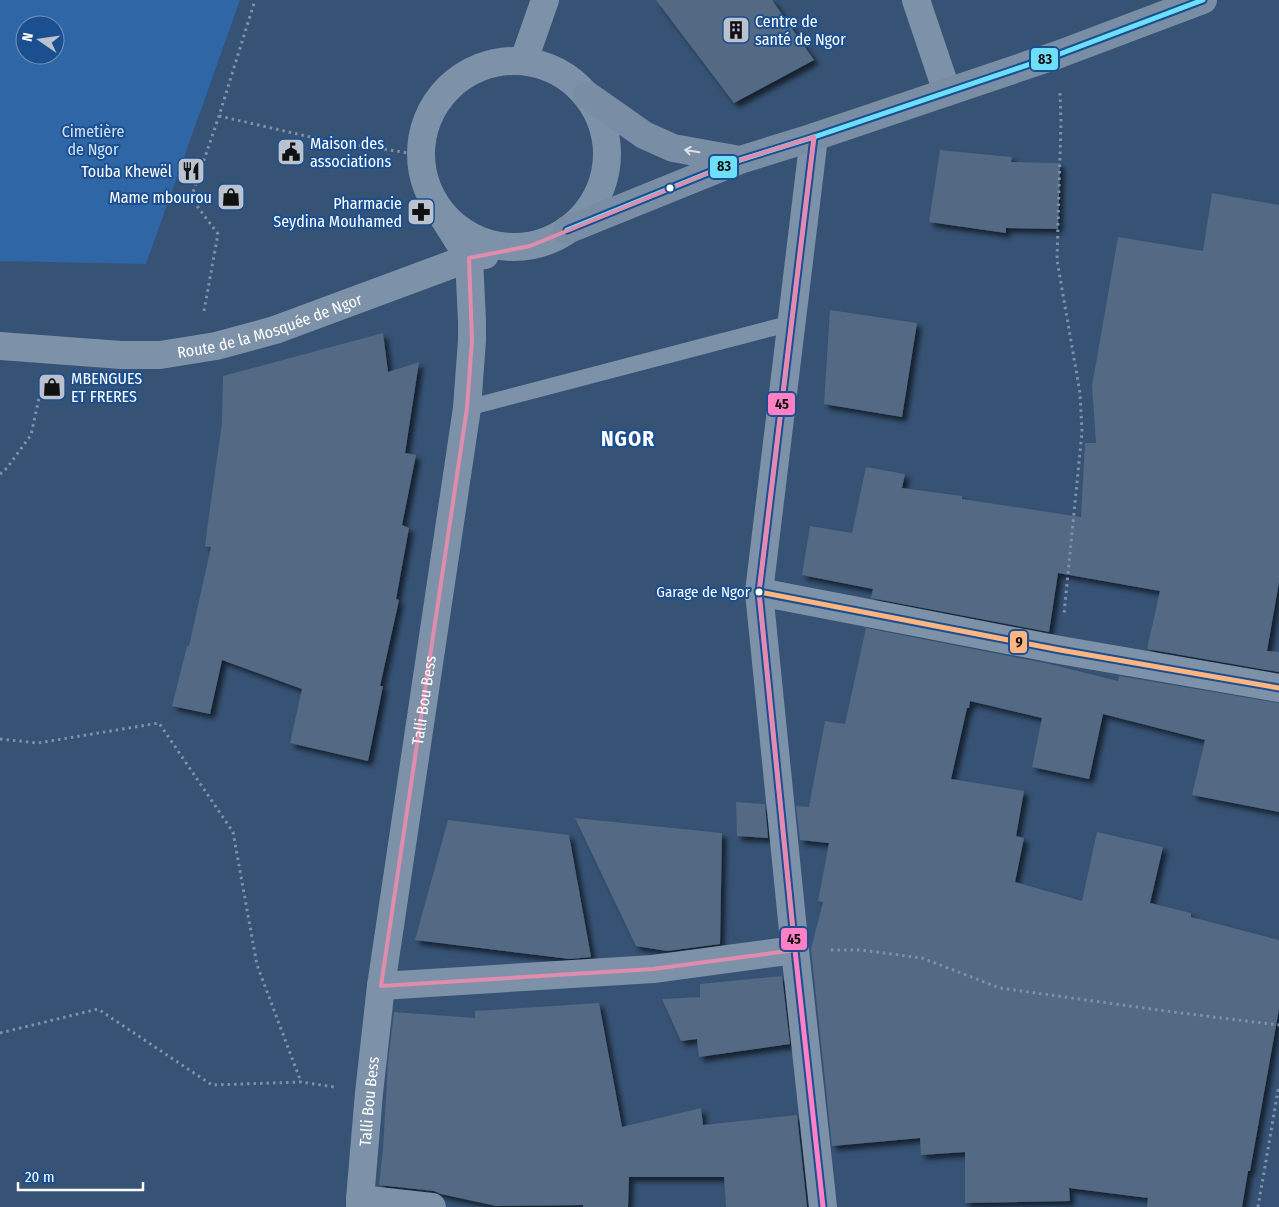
<svg xmlns="http://www.w3.org/2000/svg" width="1279" height="1207" font-family="'Fira Sans Condensed',sans-serif">
	<style>
		.green { fill: #2f66a5; fill-rule: evenodd }
		.building { fill: #526984; filter: url(#shadow) }
		.lines { fill: none; stroke-linecap: round; stroke-linejoin: round }
		.path { stroke: #7d92a8; stroke-width: 3; stroke-dasharray: 2.5 4; stroke-linecap: butt }
		.lane { stroke: #7d92a8; stroke-width: 16 }
		.street { stroke: #7d92a8; stroke-width: 28 }
		.secondary { stroke: #798da4; stroke-width: 28 }
		.bus-1-casing { stroke: #1b4f8f; stroke-width: 9 }
		.bus-2-casing { stroke: #1b4f8f; stroke-width: 9 }
		.bus-3-casing { stroke: #1b4f8f; stroke-width: 9 }
		.bus-1 { stroke: #ff80c5; stroke-width: 5 }
		.bus-2 { stroke: #6ddff8; stroke-width: 5 }
		.bus-3 { stroke: #ffb580; stroke-width: 5 }
		.oneway { stroke: #dee2e8 }
		.marked { fill: none; stroke: #e08cad; stroke-width: 4; stroke-linejoin: round }
		.bus-dot { fill: #fff; stroke: #1b4f8f; stroke-width: 2 }
		.labels { text-anchor: middle; dominant-baseline: central; stroke-width: 4; stroke-linejoin: round; paint-order: stroke }
		.bus-label { font-size: 15px; fill: #fff; stroke: #1b4f8f; text-anchor: end }
		.poi-label { font-size: 16px; fill: #fff; stroke: #1b4f8f; text-anchor: start }
		.park-label { font-size: 16px; fill: #cfe3fa; stroke: #1b4f8f }
		.street-label { font-size: 16px; fill: #fff; stroke: #1b4f8f }
		.district-label { font-size: 21px; font-weight: bold; letter-spacing: 1px; fill: #fff; stroke: #1b4f8f }
		.line-badge { stroke: #1b4f8f; stroke-width: 2 }
		.pale-badge-label { font-size: 14px; text-anchor: middle; font-weight: bold; fill: #111 }
	</style>
	<defs>
		<filter id="shadow"><feDropShadow dx="4.5" dy="4.5" stdDeviation="2.5" flood-color="#0009"/></filter>
	</defs>
	<rect width="100%" height="100%" fill="#365274"/>
	<path class="green" d="M0,0H240L146,264L0,261ZM25,25H55V55H25Z"/>
	<path class="building" d="M656,0H772L814,60L734,103Z
		M940,150L1012,157L1011,162L1060,163L1058,229L1006,228V233L929,222Z
		M1212,193L1279,205V582L1267,651L1279,652V672L1147,649L1160,591L1058,573L1049,632L871,598L873,589L802,575L810,526L852,533L866,467L905,474L902,488L962,496V499L1081,517L1085,443H1096L1092,386L1118,237L1203,251Z
		M830,310L917,323L902,417L824,404Z
		M383,333L388,372L419,362L405,453L416,455L402,525L409,528L396,599L399,600L380,686H383L368,761L290,743L302,689L222,660L210,714L172,706L187,646H189L211,547L205,546L209,515L222,423L223,376Z
		M866,628L1045,663L1118,681L1119,676L1279,703V812L1192,795L1205,740L1103,714L1089,779L1032,767L1042,718L970,701L969,708H967L951,779L1024,791L1016,836L1024,838L1015,882L1082,901L1097,832L1163,847L1150,903L1191,913V917L1279,940V1009L1250,1171H1248L1242,1207H1147L1148,1198L1069,1188L1070,1201L965,1203V1152L921,1155L920,1138L832,1146L811,949L823,902L818,901L829,843L800,840L796,806L809,807L825,721L845,724Z
		M736,802L765,804L768,838L737,836Z
		M575,818L722,833L720,944L667,951L636,946Z
		M448,820L569,835L591,957L570,959L415,940Z
		M782,976L790,1044L699,1057L697,1039L681,1041L662,999L700,997V984Z
		M599,1003L622,1127L701,1108L703,1125L797,1115L807,1207H726L724,1177H629L628,1207H583V1205L496,1206L441,1194L434,1191L379,1185L383,1149L388,1062L394,1012L475,1018V1011Z"/>
	<g class="lines">
		<path class="path" d="M1060,93L1061,122L1057,260L1080,393L1082,432L1064,614
			M219,116L341,144L366,146L420,155
			M204,311L218,234L191,198L219,116L255,0
			M0,474L7,468L31,435L42,384
			M0,739L38,743L159,723L233,832L257,965L301,1082
			M831,950H861L922,958L1000,988L1173,1012L1279,1025
			M0,1033L98,1009L212,1085L301,1082L334,1087
			M1258,1207L1279,1085"/>
		<path class="lane" d="M467,408L792,323"/>
		<g class="street">
			<path d="M916,0L947,92"/>
			<path d="M524,60L545,0"/>
			<circle cx="514" cy="154" r="93"/>
			<path d="M814,137L759,592L795,950L823,1207"/>
			<path id="s1" d="M0,346L121,355H160L216,346L275,330L469,258L485,255"/>
			<path d="M759,592L1060,650L1279,688"/>
			<path d="M381,986L653,969L795,950"/>
			<path d="M360,1199L432,1207"/>
			<path id="s2" d="M360,1207V1199L369,1093L381,986L467,408L472,340V321L469,258L433,201"/>
		</g>
		<path class="secondary" d="M587,95L644,135L673,148L740,160
			M567,230L740,160L814,137L1057,55L1203,0"/>
		<defs>
			<path id="bus-1" d="M814,137L759,592L795,950L823,1207"/>
			<path id="bus-2" d="M567,230L740,160L814,137L1057,55L1203,0"/>
			<path id="bus-3" d="M759,592L1060,650L1279,688"/>
		</defs>
		<use href="#bus-1" class="bus-1-casing"/>
		<use href="#bus-2" class="bus-2-casing"/>
		<use href="#bus-3" class="bus-3-casing"/>
		<use href="#bus-1" class="bus-1"/>
		<use href="#bus-2" class="bus-2"/>
		<use href="#bus-3" class="bus-3"/>
	</g>
	<defs><path id="oneway-shaft" d="M-6 0H5M1.5-3L5.5 0L1.5 3" fill="none" stroke-width="1.6" stroke-linecap="round" stroke-linejoin="round" transform="scale(1.25)"/></defs>
	<use class="oneway" href="#oneway-shaft" transform="translate(692 151) rotate(-170)"/>
	<path class="marked" d="M814,137L759,592L795,950L653,969L381,986L467,408L472,340L469,258L530,246L740,160Z"/>
	<defs>
		<symbol id="building-square" viewBox="-11 -11 22 22"><rect x="-9" y="-9" width="18" height="18" rx="4" fill="#b9c2ce" stroke="#1b4f8f"/><path d="M-4-6H4V6H1V3H-1V6H-4ZM-2.5-4.3h1.7v1.8h-1.7ZM.8-4.3h1.7v1.8H.8ZM-2.5-1h1.7V.8h-1.7ZM.8-1h1.7V.8H.8Z" fill="#111"/></symbol>
		<symbol id="civic-square" viewBox="-11 -11 22 22"><rect x="-9" y="-9" width="18" height="18" rx="4" fill="#b9c2ce" stroke="#1b4f8f"/><path d="M-.6-6.5H3V-4.5H.6V-3L4-1V1h2V6H-6V1h2V-1L-.6-3ZM-1.2 2.5V6h2.4V2.5Z" fill="#111"/></symbol>
		<symbol id="restaurant-square" viewBox="-11 -11 22 22"><rect x="-9" y="-9" width="18" height="18" rx="4" fill="#b9c2ce" stroke="#1b4f8f"/><path d="M-5-6h1v4h1v-4h1v4h1v-4h1v5L-1.5 .5V6h-2V.5L-5-1ZM5-6V6H3V1.5H1.5Q1.5-4 5-6Z" fill="#111"/></symbol>
		<symbol id="shop-square" viewBox="-11 -11 22 22"><rect x="-9" y="-9" width="18" height="18" rx="4" fill="#b9c2ce" stroke="#1b4f8f"/><path d="M-5-2.5h2.3a2.7 3.5 0 0 1 5.4 0H5L5.5 6h-11ZM-1.5-2.5h3a1.5 2.3 0 0 0-3 0Z" fill="#111"/></symbol>
		<symbol id="pharmacy-square" viewBox="-11 -11 22 22"><rect x="-9" y="-9" width="18" height="18" rx="4" fill="#b9c2ce" stroke="#1b4f8f"/><path d="M-2-6h4v4h4v4h-4v4h-4v-4h-4v-4h4Z" fill="#111"/></symbol>
	</defs>
	<g fill-rule="evenodd">
		<use href="#building-square" x="720" y="14" width="32" height="32"/>
		<use href="#civic-square" x="275" y="136" width="32" height="32"/>
		<use href="#restaurant-square" x="175" y="155" width="32" height="32"/>
		<use href="#shop-square" x="215" y="181" width="32" height="32"/>
		<use href="#pharmacy-square" x="405" y="196" width="32" height="32"/>
		<use href="#shop-square" x="36" y="371" width="32" height="32"/>
	</g>
	<g class="bus-dot">
		<circle cx="670" cy="188" r="4.5"/>
		<circle cx="759" cy="592" r="4.5"/>
	</g>
	<g class="labels">
		<g class="bus-label">
			<text x="750" y="592">Garage de Ngor</text>
		</g>
		<g class="poi-label">
			<text x="755" y="21">Centre de<tspan x="755" dy="18">santé de Ngor</tspan></text>
			<text x="310" y="143">Maison des<tspan x="310" dy="18">associations</tspan></text>
			<text x="172" y="171" text-anchor="end">Touba Khewël</text>
			<text x="212" y="197" text-anchor="end">Mame mbourou</text>
			<text x="402" y="203" text-anchor="end">Pharmacie<tspan x="402" dy="18">Seydina Mouhamed</tspan></text>
			<text x="71" y="378">MBENGUES<tspan x="71" dy="18">ET FRERES</tspan></text>
		</g>
		<g class="park-label">
			<text x="93" y="131">Cimetière<tspan x="93" dy="18">de Ngor</tspan></text>
		</g>
		<g class="street-label">
			<text stroke="none"><textPath href="#s1" startOffset="274">Route de la Mosquée de Ngor</textPath></text>
			<text stroke="none"><textPath href="#s2" startOffset="511">Talli Bou Bess</textPath></text>
			<text stroke="none"><textPath href="#s2" startOffset="106">Talli Bou Bess</textPath></text>
		</g>
		<g class="district-label">
			<text x="628" y="439">NGOR</text>
		</g>
	</g>
	<g class="line-badge">
		<rect x="1030" y="47" width="29" height="24" rx="5" fill="#6ddff8"/>
		<rect x="709" y="155" width="29" height="24" rx="5" fill="#6ddff8"/>
		<rect x="767" y="392" width="29" height="24" rx="5" fill="#ff80c5"/>
		<rect x="1009" y="630" width="19" height="24" rx="5" fill="#ffb580"/>
		<rect x="780" y="927" width="28" height="24" rx="5" fill="#ff80c5"/>
	</g>
	<g class="pale-badge-label">
		<text x="1045" y="64">83</text>
		<text x="724" y="171">83</text>
		<text x="782" y="409">45</text>
		<text x="1019" y="647">9</text>
		<text x="794" y="944">45</text>
	</g>
	<g transform="translate(40 40) rotate(283)"><circle r="24" fill="#1b4f8f" stroke="#7695bc"/>
	<path d="M0-4L9 19L0 12L-9 19Z" fill="#b9c2ce"/>
	<text y="-8" font-size="14" font-weight="bold" text-anchor="middle" fill="#ffffff">N</text>
	</g>
	<path d="M18 1182v8h125v-8" fill="none" stroke="#ffffff" stroke-width="2.5"/>
	<text x="25" y="1182" font-size="15" fill="#ffffff" stroke="#1b4f8f" stroke-width="4" paint-order="stroke">20 m</text>
</svg>
